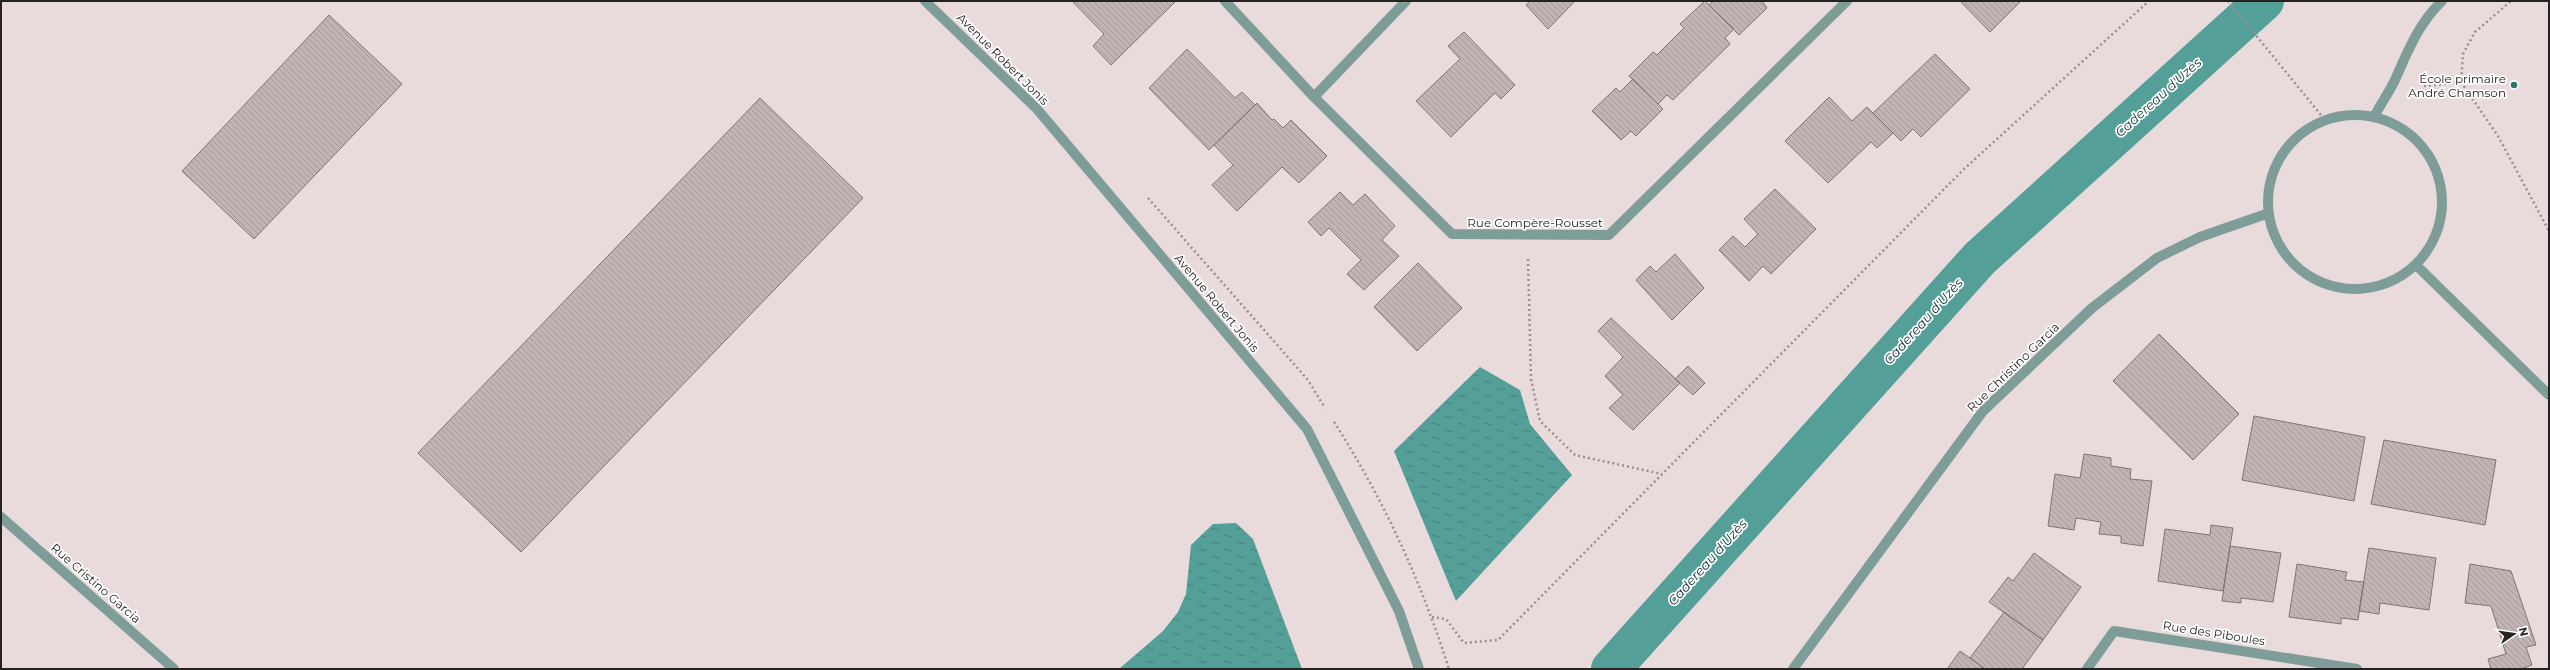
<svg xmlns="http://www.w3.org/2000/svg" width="2550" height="670" font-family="Montserrat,sans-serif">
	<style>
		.water { fill: url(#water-ripples) }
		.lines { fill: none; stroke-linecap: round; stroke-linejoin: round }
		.canal { stroke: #54a098; stroke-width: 40 }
		.building { fill: url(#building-back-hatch); stroke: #817474 }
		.path { stroke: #9a8f90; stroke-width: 2.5; stroke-dasharray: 2 3; stroke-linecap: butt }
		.minor { stroke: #7e9d99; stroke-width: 10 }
		.tertiary { stroke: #7e9d99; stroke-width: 10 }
		.poi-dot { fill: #2b736c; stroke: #fff; stroke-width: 1.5 }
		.labels { text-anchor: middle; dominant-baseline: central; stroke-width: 3.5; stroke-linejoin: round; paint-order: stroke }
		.street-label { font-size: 12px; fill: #272222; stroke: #fff }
		.poi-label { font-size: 12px; fill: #272222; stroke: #fff; text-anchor: end }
		.water-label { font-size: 13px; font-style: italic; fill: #0b312e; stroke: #fff }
	</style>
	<defs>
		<pattern id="water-ripples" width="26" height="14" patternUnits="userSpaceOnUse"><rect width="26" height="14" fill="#54a098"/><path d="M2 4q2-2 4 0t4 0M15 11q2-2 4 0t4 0" fill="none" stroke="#46827c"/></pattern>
		<pattern id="building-back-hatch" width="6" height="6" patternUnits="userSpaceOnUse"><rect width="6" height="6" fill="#c2b4b5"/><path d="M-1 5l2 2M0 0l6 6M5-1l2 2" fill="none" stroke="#a79a9b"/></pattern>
	</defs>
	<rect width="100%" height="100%" fill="#e9dadb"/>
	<path class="water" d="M1480,367L1520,390L1530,424L1572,475L1456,601L1394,451Z
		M1236,523L1253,539L1302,669H1119L1163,631L1178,612L1186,594L1191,545L1213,524Z"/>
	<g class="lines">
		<path class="canal" d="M1611,669L1980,258L2264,1"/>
	</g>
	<path class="building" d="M1072,1H1174L1175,2L1111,65L1093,46L1104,34Z
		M1530,1H1575L1548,29L1526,5Z
		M1705,1L1734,29L1725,38L1730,44L1673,100L1667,95L1658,104L1629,76L1653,52L1657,55L1684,28L1680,24Z
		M1713,1H1762L1767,8L1739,35L1709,5Z
		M1960,1H2021L1990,32Z
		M329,15L402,84L254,239L182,171Z
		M1464,32L1515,85L1501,99L1495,93L1451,137L1416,101L1460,59L1448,46Z
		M1187,49L1235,98L1242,92L1255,105L1209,150L1149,88Z
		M1935,54L1970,89L1921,137L1913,129L1901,141L1873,113Z
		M1633,79L1663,109L1636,136L1631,131L1621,140L1592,111L1616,88L1620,92Z
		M1829,97L1852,121L1867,107L1893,133L1877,148L1871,142L1828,183L1785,141Z
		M760,98L863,198L521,552L418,453Z
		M1257,103L1272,120L1274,119L1283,128L1291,120L1327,156L1299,183L1282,167L1237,211L1212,185L1233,165L1214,145Z
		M1775,189L1816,229L1771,274L1763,266L1749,281L1719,250L1733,236L1745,247L1758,234L1744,219Z
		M1340,192L1353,205L1365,194L1395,226L1382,240L1399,256L1364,290L1347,274L1361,260L1329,228L1321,236L1308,222Z
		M1675,254L1704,288L1672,320L1636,280L1650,266L1656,272Z
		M1418,263L1462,308L1417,351L1374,307Z
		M1611,318L1680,383L1633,430L1609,408L1623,395L1605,376L1623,357L1598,331Z
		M2159,334L2239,414L2193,460L2113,381Z
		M1688,366L1705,383L1693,395L1675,379Z
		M2254,416L2365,437L2354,501L2242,480Z
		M2384,440L2496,460L2485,525L2371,504Z
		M2084,454L2111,458V466L2131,469L2130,479L2152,481L2143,546L2121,543V536L2099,534L2101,522L2076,518L2074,530L2048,526L2055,474L2080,478Z
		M2211,525L2233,528L2223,591L2158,581L2165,529L2210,535Z
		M2230,546L2281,553L2273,602L2241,598V603L2222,601Z
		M2369,548L2436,558L2429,610L2380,603L2379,614L2359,611Z
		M2034,553L2081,587L2043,640L1989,602L2008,577L2013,581Z
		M2297,564L2347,572L2345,580L2364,582L2358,620L2341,618V624L2289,617Z
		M2470,564L2511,571L2536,645L2526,647L2532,665L2521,669H2491L2488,659L2506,654L2491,606L2465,603Z
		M2004,612L2043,640L2022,669H1985L1970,658Z
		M1960,651L1970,658L1985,669H1947Z"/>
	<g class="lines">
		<path class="path" d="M2228,1L2325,120
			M2461,82L2498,136L2549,231
			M2424,86L2461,82L2463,54L2475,32L2511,1
			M1148,198L1308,380L1325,408
			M1528,259L1531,379L1540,421L1575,455L1662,474
			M1334,422C1384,500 1421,581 1449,669
			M1432,617L1446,619L1464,643L1498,640L1964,169L2149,1"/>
		<path class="minor" d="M1225,1L1314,97L1452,234L1609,235L1847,1
			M1314,97L1406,1
			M2268 202a87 87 0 1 1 174 0a87 87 0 1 1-174 0Z
			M2374,117C2380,105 2388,94 2394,82C2407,53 2418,24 2442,1
			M2417,266L2549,395
			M1,517L174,669
			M1793,669L1983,411L2092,308L2157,258L2200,237L2269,213
			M2087,669L2114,631L2357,669"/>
		<path class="tertiary" d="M925,1L1037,109L1307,429L1399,611L1419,669"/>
	</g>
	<circle class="poi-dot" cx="2514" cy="85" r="4"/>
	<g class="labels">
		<g class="street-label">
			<text transform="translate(1003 59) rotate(45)">Avenue Robert Jonis</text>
			<text x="1535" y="222">Rue Compère-Rousset</text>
			<text transform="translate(1217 303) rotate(50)">Avenue Robert Jonis</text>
			<text transform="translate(2013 367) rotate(-44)">Rue Christino Garcia</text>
			<text transform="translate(96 583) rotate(41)">Rue Cristino Garcia</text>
			<text transform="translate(2214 633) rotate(9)">Rue des Piboules</text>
		</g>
		<g class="poi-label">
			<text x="2506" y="78">École primaire<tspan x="2506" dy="14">André Chamson</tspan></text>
		</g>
		<g class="water-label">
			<text transform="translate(2158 97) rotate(-42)">Cadereau d'Uzès</text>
			<text transform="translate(1923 321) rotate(-48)">Cadereau d'Uzès</text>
			<text transform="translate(1707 562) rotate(-48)">Cadereau d'Uzès</text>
		</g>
	</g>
	<rect width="2550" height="670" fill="none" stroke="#272222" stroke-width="4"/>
	<g transform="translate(2514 634) rotate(77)" stroke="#ffffff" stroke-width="3" paint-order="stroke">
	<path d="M0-3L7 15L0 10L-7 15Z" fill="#272222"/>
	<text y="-6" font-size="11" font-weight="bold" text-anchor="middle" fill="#272222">N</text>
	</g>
</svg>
